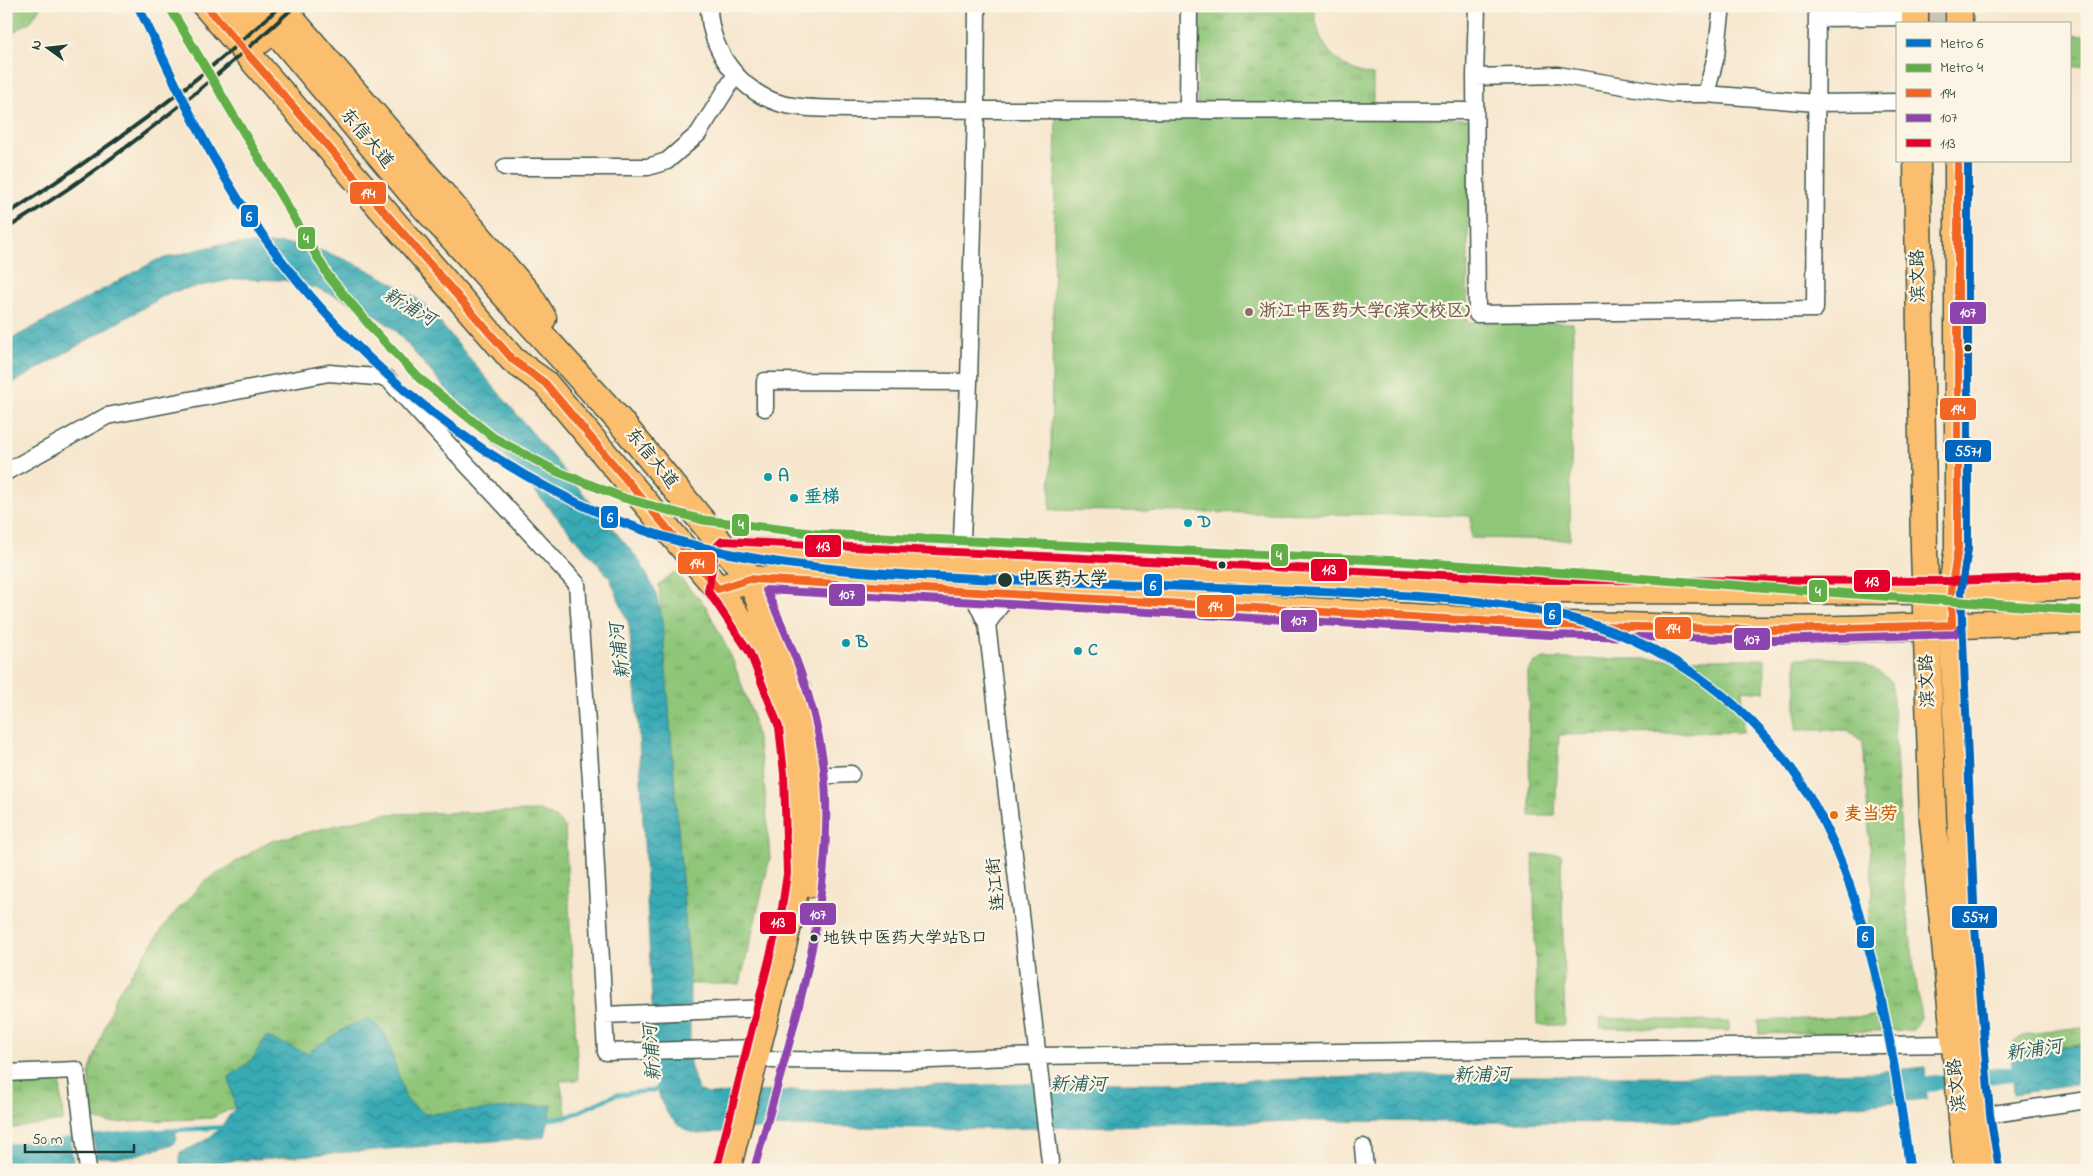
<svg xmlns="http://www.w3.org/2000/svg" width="2093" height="1176" font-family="'Indie Flower','LXGW WenKai TC',sans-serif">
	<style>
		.grass { fill: url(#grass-tufts); stroke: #578256 }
		.pitch { fill: #8fc679; stroke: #578256 }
		.water { fill: url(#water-waves); stroke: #2c7474 }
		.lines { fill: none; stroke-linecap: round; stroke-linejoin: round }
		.stream { stroke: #39aab5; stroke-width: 4.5 }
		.canal { stroke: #39aab5; stroke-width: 15 }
		.trunk-tunnel { stroke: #cbc4af; stroke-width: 28; stroke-dasharray: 28 14; stroke-linecap: butt }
		.minor-casing { stroke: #3f564b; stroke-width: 19 }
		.primary-casing { stroke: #3f564b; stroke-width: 29 }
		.minor { stroke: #fff; stroke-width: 16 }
		.primary { stroke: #fbbe6e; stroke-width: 26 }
		.rail { stroke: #1f3d34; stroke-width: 4 }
		.bus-1-casing { stroke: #fcf5e5; stroke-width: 11 }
		.bus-2-casing { stroke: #fcf5e5; stroke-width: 11 }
		.bus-3-casing { stroke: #fcf5e5; stroke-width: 11 }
		.bus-4-casing { stroke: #fcf5e5; stroke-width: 11 }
		.bus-1 { stroke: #f26522; stroke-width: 8 }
		.bus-2 { stroke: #8e44ad; stroke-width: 8 }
		.bus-3 { stroke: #e4002b; stroke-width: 8 }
		.bus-4 { stroke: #0065bd; stroke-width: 8 }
		.metro-1-casing { stroke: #fcf5e5; stroke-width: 12 }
		.metro-2-casing { stroke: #fcf5e5; stroke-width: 12 }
		.metro-1 { stroke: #0072ce; stroke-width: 9 }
		.metro-2 { stroke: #60af46; stroke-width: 9 }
		.education-dot { fill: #8d6e63; stroke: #fcf5e5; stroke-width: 2 }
		.bus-dot { fill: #1f3d34; stroke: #fcf5e5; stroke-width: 2 }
		.culture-dot { fill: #0f9aa8; stroke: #fcf5e5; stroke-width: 2 }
		.food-dot { fill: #e8710a; stroke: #fcf5e5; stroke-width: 2 }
		.labels { text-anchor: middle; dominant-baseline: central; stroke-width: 4.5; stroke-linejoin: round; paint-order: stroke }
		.bus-label { font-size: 17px; fill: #1f3d34; stroke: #fcf5e5; text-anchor: start }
		.street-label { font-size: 18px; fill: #1f3d34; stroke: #fcf5e5 }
		.education-label { font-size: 18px; font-weight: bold; fill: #785e54; stroke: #fcf5e5; text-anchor: start }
		.culture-label { font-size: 18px; font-weight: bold; fill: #0d838f; stroke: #fcf5e5; text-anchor: start }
		.stop-label { font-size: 18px; font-weight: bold; fill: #1f3d34; stroke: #fcf5e5; text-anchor: start }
		.food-label { font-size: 18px; font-weight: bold; fill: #c56008; stroke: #fcf5e5; text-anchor: start }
		.water-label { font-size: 19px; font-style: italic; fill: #275e5b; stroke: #fcf5e5 }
		.line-badge { stroke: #fcf5e5; stroke-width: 2 }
		.badge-label { font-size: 14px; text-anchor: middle; font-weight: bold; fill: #fff }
	</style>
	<defs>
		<pattern id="grass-tufts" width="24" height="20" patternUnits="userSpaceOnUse" patternTransform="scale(1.25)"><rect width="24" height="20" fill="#8fc679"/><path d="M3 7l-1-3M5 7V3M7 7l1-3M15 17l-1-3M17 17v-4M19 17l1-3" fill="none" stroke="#74a264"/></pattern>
		<pattern id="water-waves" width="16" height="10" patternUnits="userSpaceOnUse" patternTransform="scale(1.25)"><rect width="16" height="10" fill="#39aab5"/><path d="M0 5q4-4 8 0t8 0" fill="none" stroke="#2f8c94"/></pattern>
	</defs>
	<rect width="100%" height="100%" fill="#fcf5e5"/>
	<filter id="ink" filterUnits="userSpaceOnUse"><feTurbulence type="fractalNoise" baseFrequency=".02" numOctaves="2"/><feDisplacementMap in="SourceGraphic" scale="10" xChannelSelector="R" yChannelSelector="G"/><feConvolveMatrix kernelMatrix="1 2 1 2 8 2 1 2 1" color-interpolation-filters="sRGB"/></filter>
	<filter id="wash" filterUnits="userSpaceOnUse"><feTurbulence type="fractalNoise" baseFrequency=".0096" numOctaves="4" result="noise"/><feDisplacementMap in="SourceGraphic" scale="20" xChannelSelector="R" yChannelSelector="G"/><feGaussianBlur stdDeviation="1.12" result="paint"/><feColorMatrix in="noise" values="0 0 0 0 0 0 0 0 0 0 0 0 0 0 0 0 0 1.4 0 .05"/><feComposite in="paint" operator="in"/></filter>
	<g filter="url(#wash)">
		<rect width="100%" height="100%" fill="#f6e6ce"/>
		<path class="grass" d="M1199,6H1315C1314,42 1337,71 1373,75V108L1197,106Z
			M2069,35L2087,36V66H2069Z
			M674,572L705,605L732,658L752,714L763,768L770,858L740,984H690L659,585Z
			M1796,658C1833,658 1862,655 1892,682L1904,890L1921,1018L1913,1030L1759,1034L1758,1021L1877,1016L1864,947L1873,891L1863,742L1848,730H1796Z
			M1544,659H1765V692L1742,690L1743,732L1559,735L1555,816H1530L1528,671L1535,662Z
			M539,811L553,816L565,827L578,1080L560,1081L567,1117L425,1115L406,1099L385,1033L352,1024L307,1053L266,1037L251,1061L229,1077L235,1107L212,1118L108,1123L93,1119L89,1073L115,997L170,918L204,882L268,842L383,814Z
			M1561,854L1565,1025H1537L1533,855Z
			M1601,1018L1729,1022V1031L1600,1028Z
			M2087,1026V1043L2011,1053L2013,1042L2022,1035Z
			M60,1081L63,1121L6,1129V1083Z"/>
		<path class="pitch" d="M18,6H41L31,21L6,37V16Z
			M1056,113L1470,119L1467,322L1573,323L1570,540L1471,538V516L1050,510Z"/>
		<path class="water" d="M249,244C270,244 293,242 313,248C350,259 396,282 425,305L639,560L655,590L662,619L690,984V1064L698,1090L709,1094L801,1090L1062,1083H1183L1384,1076H1650L1876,1072L1925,1067L1927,1099L1647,1123L1302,1121L996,1129L791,1126L698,1134C671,1127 661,1108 656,1082L638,721L629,625L610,578L393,328L367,310L322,290L283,280L235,279L171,292L6,387V342L157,260L217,245Z
			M370,1019L385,1033L406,1099L425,1114L552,1105L545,1137L180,1165V1152C210,1141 217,1133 235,1108L229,1077L251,1061L266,1037L307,1053L352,1024Z
			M2087,1044V1083L2014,1094L2011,1053Z
			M175,1130L177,1139L174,1144L128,1157H96L94,1137Z
			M70,1139L73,1162L23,1170H6V1146Z"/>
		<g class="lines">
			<path class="stream" d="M544,1120L567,1117L615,1095L663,1089
				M6,1146L132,1133L226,1127"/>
			<path class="canal" d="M1907,1086L2033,1071"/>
		</g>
	</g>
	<g filter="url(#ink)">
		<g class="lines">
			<path class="trunk-tunnel" d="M1930,24V6
				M1942,767L1951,861"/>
			<defs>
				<path id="minor" d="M709,6C709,50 740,92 782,104C806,110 833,108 858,109C897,109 937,109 976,110L969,382L961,560
					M977,6L976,110L1475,111
					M1477,6L1475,77L1477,314L1815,309L1817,6
					M1817,18L1915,17
					M1475,77L1558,75L1672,94H1706L1816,103L1897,102
					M1706,94L1716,56L1722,6
					M1188,110L1189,6
					M505,167H648L667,161L698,134L736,74
					M765,408V381L969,382
					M6,472L107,416L329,373L387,378L577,584L592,794L606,1052L758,1048
					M972,593L987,624L1051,1170
					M987,624L1008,595
					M814,776L851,774
					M604,1015L769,1008
					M772,1060L903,1061L1037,1056L1954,1044
					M6,1073L76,1070L88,1170
					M1980,1116L2087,1100
					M1363,1147L1365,1170"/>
				<path id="primary" d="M206,6L513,360L545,383L718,589L759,648L789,725L794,772L797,875L792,910L727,1170
					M232,6L261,40
					M255,6L410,191L618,419L750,579L797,689L809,747L814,776V849L810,884
					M280,6L529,295L543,318
					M1915,24V6
					M1959,24V6
					M1917,161L1924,549L1933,820L1967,1170
					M1958,161V548L1951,591L1965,928L1980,1116L1989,1170
					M726,550L1547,590L1951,591L2087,586
					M718,589L750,579L1550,625C1625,624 1699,630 1773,630C1878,630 1982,624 2087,620"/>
			</defs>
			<use href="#minor" class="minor-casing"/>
			<use href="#primary" class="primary-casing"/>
			<use href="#minor" class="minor"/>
			<use href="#primary" class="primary"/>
			<path class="rail" d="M6,215C102,153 197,85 280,6
				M6,229C109,166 206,88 295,6"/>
			<defs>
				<path id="bus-1" d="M206,6L513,360L545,383L718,589L750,579L1550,625L1775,630L1952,625L1951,591L1958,548V161"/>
				<path id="bus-2" d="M754,1170C789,1039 842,891 822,754C813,696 791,643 766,590L1549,635L1775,640L1955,634L1962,627L1961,592L1968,548V161"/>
				<path id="bus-3" d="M717,1168L782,908L787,874L784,773L779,727L750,653L708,591L716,547L722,541L1547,580L1951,581L2087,576"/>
				<path id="bus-4" d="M1968,161V548L1961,592L1975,927L1990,1115L1999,1168"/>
			</defs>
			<use href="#bus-1" class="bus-1-casing"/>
			<use href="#bus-2" class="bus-2-casing"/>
			<use href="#bus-3" class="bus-3-casing"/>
			<use href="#bus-4" class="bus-4-casing"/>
			<use href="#bus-1" class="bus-1"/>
			<use href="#bus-2" class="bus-2"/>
			<use href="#bus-3" class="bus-3"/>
			<use href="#bus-4" class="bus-4"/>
			<defs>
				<path id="metro-1" d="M138,6C173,78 205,151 250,217C337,345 459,452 602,514C723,567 858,573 989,579C1104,584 1220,587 1335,592C1432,597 1538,599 1629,638C1700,669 1757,717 1800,781C1867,882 1894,1051 1910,1170"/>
				<path id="metro-2" d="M169,6L329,277L377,334L419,378L494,438L556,471L624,498L703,520L819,534L1401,561L2087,611"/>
			</defs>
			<use href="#metro-1" class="metro-1-casing"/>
			<use href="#metro-2" class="metro-2-casing"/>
			<use href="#metro-1" class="metro-1"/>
			<use href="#metro-2" class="metro-2"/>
		</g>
	</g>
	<circle class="education-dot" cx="1249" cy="312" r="5"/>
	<g class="bus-dot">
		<circle cx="1968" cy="348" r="4.5"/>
		<circle cx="1222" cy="565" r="4.5"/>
		<circle cx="1005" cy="580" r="8"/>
		<circle cx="814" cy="938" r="4.5"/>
	</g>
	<g class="culture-dot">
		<circle cx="768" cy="477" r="5"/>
		<circle cx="794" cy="498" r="5"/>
		<circle cx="1188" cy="523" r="5"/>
		<circle cx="846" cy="643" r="5"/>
		<circle cx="1078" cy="651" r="5"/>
	</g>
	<circle class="food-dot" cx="1834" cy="815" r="5"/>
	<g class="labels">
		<g class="bus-label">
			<text x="823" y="938">地铁中医药大学站B口</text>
		</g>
		<g class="street-label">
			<text transform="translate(366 139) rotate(50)">东信大道</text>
			<text transform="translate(1919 276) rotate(-91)">滨文路</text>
			<text transform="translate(651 459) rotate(51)">东信大道</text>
			<text transform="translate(1928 681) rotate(-92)">滨文路</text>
			<text transform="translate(997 884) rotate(-96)">连江街</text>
			<text transform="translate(1958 1085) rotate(-96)">滨文路</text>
		</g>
		<g class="education-label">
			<text x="1259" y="312">浙江中医药大学(滨文校区)</text>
		</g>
		<g class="culture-label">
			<text x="778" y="477">A</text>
			<text x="804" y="498">垂梯</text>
			<text x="1198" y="523">D</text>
			<text x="856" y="643">B</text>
			<text x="1088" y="651">C</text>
		</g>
		<g class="stop-label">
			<text x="1018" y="580">中医药大学</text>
		</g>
		<g class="food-label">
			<text x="1844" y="815">麦当劳</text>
		</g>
		<g class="water-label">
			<text transform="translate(409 308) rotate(30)">新浦河</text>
			<text transform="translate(621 651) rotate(-97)">新浦河</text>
			<text transform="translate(2034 1051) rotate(-8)">新浦河</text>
			<text transform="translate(653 1053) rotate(-94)">新浦河</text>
			<text transform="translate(1482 1076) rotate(-1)">新浦河</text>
			<text x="1078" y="1085">新浦河</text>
		</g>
	</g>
	<g class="line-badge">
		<rect x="349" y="181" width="38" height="24" rx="5" fill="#f26522"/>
		<rect x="240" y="204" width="19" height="24" rx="5" fill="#0072ce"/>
		<rect x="297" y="226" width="19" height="24" rx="5" fill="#60af46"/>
		<rect x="1949" y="301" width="38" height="24" rx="5" fill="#8e44ad"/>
		<rect x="1939" y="397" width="38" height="24" rx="5" fill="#f26522"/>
		<rect x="1944" y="439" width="48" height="24" rx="5" fill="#0065bd"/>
		<rect x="600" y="505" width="19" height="24" rx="5" fill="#0072ce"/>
		<rect x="731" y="513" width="19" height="24" rx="5" fill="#60af46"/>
		<rect x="804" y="534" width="38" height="24" rx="5" fill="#e4002b"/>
		<rect x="1270" y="543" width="19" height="24" rx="5" fill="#60af46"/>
		<rect x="677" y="551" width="39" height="24" rx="5" fill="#f26522"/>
		<rect x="1310" y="558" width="38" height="24" rx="5" fill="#e4002b"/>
		<rect x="1853" y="569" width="38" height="24" rx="5" fill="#e4002b"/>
		<rect x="1143" y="573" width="20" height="24" rx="5" fill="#0072ce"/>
		<rect x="1808" y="579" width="20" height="24" rx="5" fill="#60af46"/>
		<rect x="828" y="583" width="38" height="24" rx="5" fill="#8e44ad"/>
		<rect x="1196" y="594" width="39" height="24" rx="5" fill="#f26522"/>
		<rect x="1543" y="602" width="19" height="24" rx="5" fill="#0072ce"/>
		<rect x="1280" y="609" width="38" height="24" rx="5" fill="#8e44ad"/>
		<rect x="1654" y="616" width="38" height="24" rx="5" fill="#f26522"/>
		<rect x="1733" y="627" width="38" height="24" rx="5" fill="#8e44ad"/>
		<rect x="799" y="902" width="38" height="24" rx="5" fill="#8e44ad"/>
		<rect x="1951" y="905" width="47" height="24" rx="5" fill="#0065bd"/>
		<rect x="759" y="911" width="38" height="24" rx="5" fill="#e4002b"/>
		<rect x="1856" y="925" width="19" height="24" rx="5" fill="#0072ce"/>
	</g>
	<g class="badge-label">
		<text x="368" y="198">194</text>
		<text x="249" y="221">6</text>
		<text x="306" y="243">4</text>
		<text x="1968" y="317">107</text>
		<text x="1958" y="414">194</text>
		<text x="1968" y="456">5571</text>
		<text x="610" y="522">6</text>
		<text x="741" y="529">4</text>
		<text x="823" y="551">113</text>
		<text x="1279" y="560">4</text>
		<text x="697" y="568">194</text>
		<text x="1329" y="574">113</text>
		<text x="1872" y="586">113</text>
		<text x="1153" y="590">6</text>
		<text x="1818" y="596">4</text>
		<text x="847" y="599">107</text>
		<text x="1215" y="611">194</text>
		<text x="1552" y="619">6</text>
		<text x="1299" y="625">107</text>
		<text x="1673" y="633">194</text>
		<text x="1752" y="644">107</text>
		<text x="818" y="919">107</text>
		<text x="1975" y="922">5571</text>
		<text x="778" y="927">113</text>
		<text x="1865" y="941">6</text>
	</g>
	<rect width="2093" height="1176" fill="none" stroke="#fcf5e5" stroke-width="25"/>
	<rect x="1896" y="22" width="175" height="140" fill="#fcf5e5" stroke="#a4ab9e"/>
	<rect x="1906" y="39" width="25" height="8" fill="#0072ce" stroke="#a4ab9e"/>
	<text x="1940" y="48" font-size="15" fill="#1f3d34">Metro 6</text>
	<rect x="1906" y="64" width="25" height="8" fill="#60af46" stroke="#a4ab9e"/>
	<text x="1940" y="72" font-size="15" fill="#1f3d34">Metro 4</text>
	<rect x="1906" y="89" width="25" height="8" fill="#f26522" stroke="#a4ab9e"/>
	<text x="1940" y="98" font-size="15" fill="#1f3d34">194</text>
	<rect x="1906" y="114" width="25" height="8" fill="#8e44ad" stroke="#a4ab9e"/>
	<text x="1940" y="122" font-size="15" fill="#1f3d34">107</text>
	<rect x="1906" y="139" width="25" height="8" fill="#e4002b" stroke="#a4ab9e"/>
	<text x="1940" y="148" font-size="15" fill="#1f3d34">113</text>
	<g transform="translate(48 48) rotate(285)" stroke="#fcf5e5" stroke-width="4" paint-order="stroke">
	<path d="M0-4L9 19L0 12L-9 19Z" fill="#1f3d34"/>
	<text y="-8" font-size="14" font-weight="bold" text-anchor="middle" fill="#1f3d34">N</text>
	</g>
	<path d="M25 1144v8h109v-8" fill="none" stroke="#1f3d34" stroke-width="2.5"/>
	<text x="32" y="1144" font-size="15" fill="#1f3d34" stroke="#fcf5e5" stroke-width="4" paint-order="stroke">50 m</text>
</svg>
